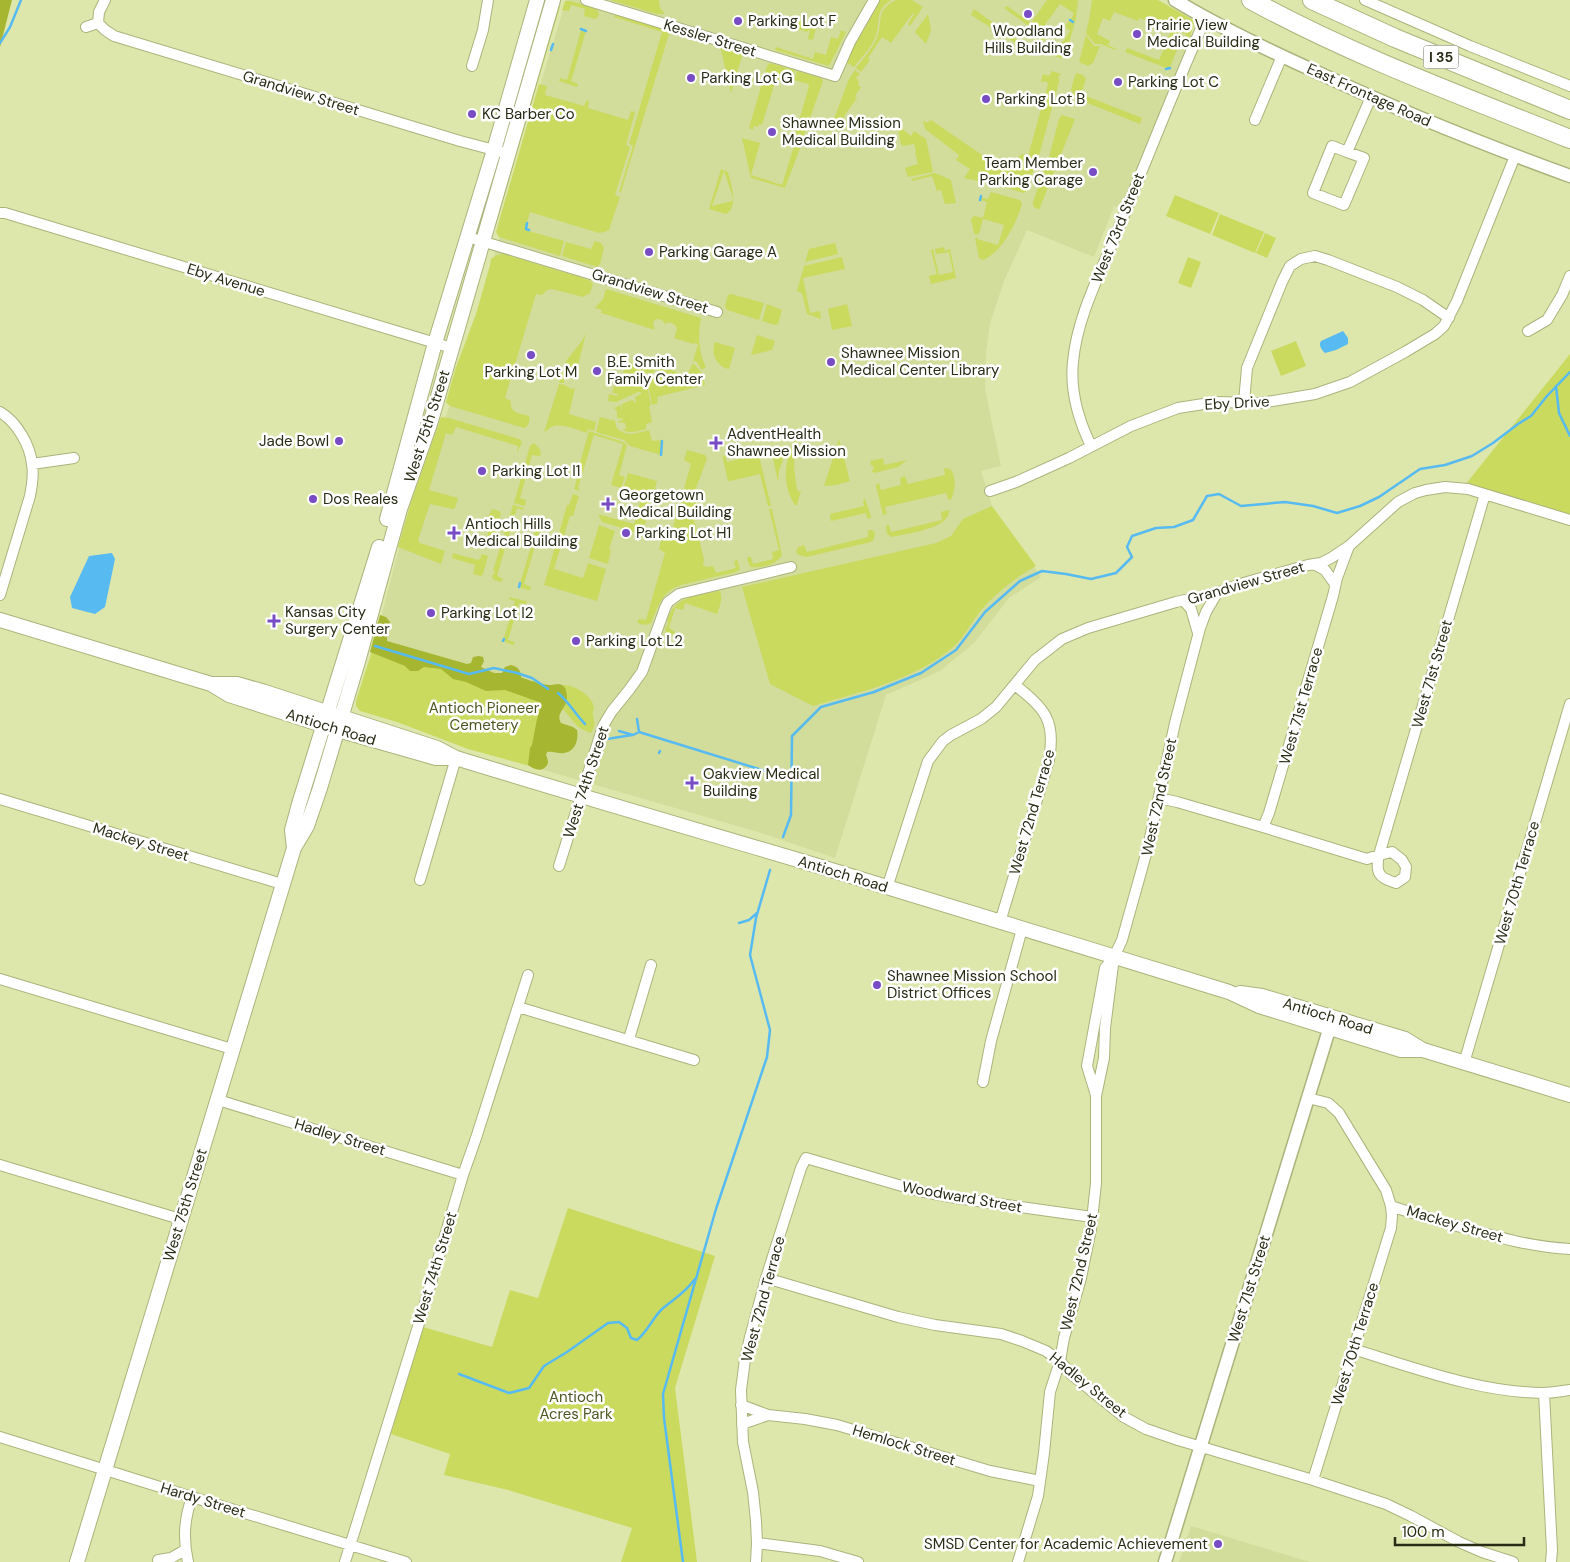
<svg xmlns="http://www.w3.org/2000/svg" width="1570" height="1562" font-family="'DM Sans',sans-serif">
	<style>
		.built { fill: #d2dc9b }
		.green { fill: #cada5f; fill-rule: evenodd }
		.forest { fill: #a7b631 }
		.water { fill: #57baf1 }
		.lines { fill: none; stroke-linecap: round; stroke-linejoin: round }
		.stream { stroke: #57baf1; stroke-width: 2.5 }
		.minor-casing { stroke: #abb47c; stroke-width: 12 }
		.tertiary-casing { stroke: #abb47c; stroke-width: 15 }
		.secondary-casing { stroke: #abb47c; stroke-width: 16 }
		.motorway-casing { stroke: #abb47c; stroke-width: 20 }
		.minor { stroke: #fff; stroke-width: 10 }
		.tertiary { stroke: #fff; stroke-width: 12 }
		.secondary { stroke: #fff; stroke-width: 14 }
		.motorway { stroke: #fff; stroke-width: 18 }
		.poi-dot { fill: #774cc5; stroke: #fff; stroke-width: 2 }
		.labels { text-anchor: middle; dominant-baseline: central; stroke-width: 5; stroke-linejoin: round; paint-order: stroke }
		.shield { fill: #fff; stroke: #696b5b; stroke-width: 1 }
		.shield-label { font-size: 14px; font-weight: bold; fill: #292c15 }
		.poi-label { font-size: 15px; fill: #292c15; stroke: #fff; text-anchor: start }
		.street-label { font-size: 15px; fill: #292c15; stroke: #fff }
		.park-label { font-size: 15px; fill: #505724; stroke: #fff }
	</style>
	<rect width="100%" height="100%" fill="#dde7ac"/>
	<path class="built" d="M566,0H1114L1195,36L1125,210L1114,206L1094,257L1027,230L1004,281L990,323L986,351L985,389L1001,466L981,471L992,506L1041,577L1009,598L974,643L940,671L886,695L835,858L758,832L537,768L373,648L402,537L444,421L451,402L500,235L498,225Z
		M1191,1526L1310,1562H1179Z"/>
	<path class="green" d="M610,0H659L660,8L665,14H657Z
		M880,0H891C873,12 882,22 875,38C870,49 861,58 854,67L846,62L856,42Z
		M896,0H912L923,7L910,26L908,24L914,14L913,13L891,43L882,37L868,58L870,60L861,72L856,68C863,59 871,50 876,40C884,22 874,11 896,0Z
		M1047,0H1078L1076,18L1066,54L1061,58L1050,55L1048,52L1052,46L1058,49L1070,31L1065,26L1069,21L1073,23L1074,22L1071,19L1074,13L1060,4L1041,30L1047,35L1041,43L1039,41L1042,36L1004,8L1007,6L1031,23Z
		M1092,0H1158L1195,21L1193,25H1194L1189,39L1185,37L1186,34L1149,19L1148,21L1139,18L1138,21L1114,12L1110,21L1103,18L1097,34L1110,41L1108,45L1116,49L1115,50L1101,44H1095L1086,33L1090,15Z
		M565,1H570L596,8L599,14L597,18L595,19L584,16L585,9L571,5L569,11L562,10Z
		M561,3L496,225H494L558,9Z
		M974,9L1028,48V49L1017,44L971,15Z
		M615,14L661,28L667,30L669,34L621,192H619L633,146L629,144L662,32L614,17Z
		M928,14L931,30L926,44L915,32Z
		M786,17L812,25L814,19H817L818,22L813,39L810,40L808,39L810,31L808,30V32L783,25Z
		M1150,22L1183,35L1170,67L1166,68L1125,52L1127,48L1159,60L1171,31Z
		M581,30L586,31L571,81L578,84L577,87L559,81L560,78L567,80Z
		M841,30L846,32L829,66L775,50L776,47L813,59L815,52L826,55L831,37L838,39Z
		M1086,35L1094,46H1100L1093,63L1088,66L1079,62Z
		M720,46L743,53L731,93Z
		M770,63L795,70L791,83L776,79L762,125L759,124L758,127L754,126L753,130L749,128L767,66Z
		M855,70L860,74L856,78L859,82L858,85L861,87L855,96L857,98L844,116L846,125L828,130L827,127L830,126V122L824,123L825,118L833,121L849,79Z
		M797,71L821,78L823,81L803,138L795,135L809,86L808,84L794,80Z
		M1052,71L1061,74L1058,77L1059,78V82L1040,152L1026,191L1024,193L981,181L980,179L979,181L964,178L970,169L956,160L959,155L925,129L923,121H925L926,123L931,120L988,159L1014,166L1017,158L1022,154L1028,156L1048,84L1046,81L1042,82L1041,81L1043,74L1049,76Z
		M1076,73L1083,75L1086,79L1081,94L1142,118L1140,124L1075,98L1071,89Z
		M539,84L547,86L545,95L584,106L587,100L589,101L588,108L628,120L631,111L635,112L626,145L630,147L615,195L620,197L609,230L604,232L599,233L530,212L525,230L564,241L560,256L499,237L496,232Z
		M1062,115L1075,119L1039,210L1033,206V202L1049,157L1059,119Z
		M901,128L911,136L914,131L926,139L933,172L908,177L905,168L918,164L915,152H916L914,144L903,146L901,144L898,129Z
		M742,138L760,143L751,175L782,185L794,146L786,144L788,139L802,143L785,188L751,178Z
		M721,169L728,172C731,184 739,206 726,214L709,209ZM724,171L733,198L732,201L712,206Z
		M935,173L951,180L956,203L945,204L941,190L937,191L932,176L912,181L911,179Z
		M991,192L1020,200L1022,204C1016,224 1003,251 983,260L979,258L975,238L978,237L977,239L998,245L1004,225L983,219L979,234H974L971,219L974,216L983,218L987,202L980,200L981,197L988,199Z
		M1175,195L1219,213L1210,234L1166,216Z
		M1220,214L1264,232L1255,253L1212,235Z
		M1265,233L1276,238L1267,258L1256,253Z
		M595,241L601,243L604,248L600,264L597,267L562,256L566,242L591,249Z
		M835,243L838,254L805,262L809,249Z
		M944,247L945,251L950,249L956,278L931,284L929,276L937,274L931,250L933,249L939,275L953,272L949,252L936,254L935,249Z
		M504,254L589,280L593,284L590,293L583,297L552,289L547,290L542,295L536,294L505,398L511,401C509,413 520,413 529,416C530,420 529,426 524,428L450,406L446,402L455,370L476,314L490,265L491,259L497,255Z
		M842,257L845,269L803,278L810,313L820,311L821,319L807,314L802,293L797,291L804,266Z
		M1188,257L1201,262L1191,288L1178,283Z
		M606,289L701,318C698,334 698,352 706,367L702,370L696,361H693L698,344L694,343L693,344L674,338L677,329L675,325L669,322L665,324L662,320L657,319L654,320L653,324L655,330L601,313L602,310L595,308L603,299Z
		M731,294L764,303L759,320L727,310L725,306L728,295Z
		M767,304L782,310L778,324L775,325L762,321Z
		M847,304L852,326L832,330L828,309Z
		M586,333L576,374L578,376L571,372H568L564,377V383H559L566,361L582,341Z
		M757,335L775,341L772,350L751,355Z
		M1296,341L1306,366L1281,376L1271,351Z
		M715,342L735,348L729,369C717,367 710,353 715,342Z
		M1570,354V516L1465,485Z
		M634,360L658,367L655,371L652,373L639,372L626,376L623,372Z
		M693,363L702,373L705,385L657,397L658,403L652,405L649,390H648L651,405L649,406L652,422L646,424V429C638,431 630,434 622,430L626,429L625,423L617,422L624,419L617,418V411L614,408L621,405V412L622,404L632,400L636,403L635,397L641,394V392H638L616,402L608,401L609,394L617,396L618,394L612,393L618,373L627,379C632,377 638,377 642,374C658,374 663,394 681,380L683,374L687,375Z
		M659,367L677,372L679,376L677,380C670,386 661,383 655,376Z
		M559,384L565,385L571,389L575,388L569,414L596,422L594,431L588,429L587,433C579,430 558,422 551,427C548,429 547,431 544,432Z
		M441,417L449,418L519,439L522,442L517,453L518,446L456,427L452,435L446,433L429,490L458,498L455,508L453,509L430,504L418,540L420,543L445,551L441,564L398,547L411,502Z
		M600,417L615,421L616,427C625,438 637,433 649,430L652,441L661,440V455L630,446L624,440L596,432Z
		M589,431L623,442L627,445L619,475L625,477L621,488L611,485L623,444L594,435L578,488L581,491L574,489L577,478L576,477Z
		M798,437C793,456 793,473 798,492L801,490L797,505H795C781,485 784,457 798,437Z
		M839,439L850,481L836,485L824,486Z
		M534,443L540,449L541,455L539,456L532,455L520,498L526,500L525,506L514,503L530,446Z
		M785,445L786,451L779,471L778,482L772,453L776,448Z
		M756,447L758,451L771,506H768L760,474L730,481H728L722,455L725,456L727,462L756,455L755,449Z
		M687,450L705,455L707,459L696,488L698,506L691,508L704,559L703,565L706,567L713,566L716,573L736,568L734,562L737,559L740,569L736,572L681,585C662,591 658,607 651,623C647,626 640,625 637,622L639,619L646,620L665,553L659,549L663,533L671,534L691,464L684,460Z
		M883,458L884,465L907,460L898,467L874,473L872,471L874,467L871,465L870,461Z
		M944,468L950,469C957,476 955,491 951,500L948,499L946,493L885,507L887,514L883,515L876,486L877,484L879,483L881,490L901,485L900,478L905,476L908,484L945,475Z
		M628,473L657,481L642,534L602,522L598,514L634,524L642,495L623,489Z
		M573,494L579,496L573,516H570L554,569L583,578L588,563L606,569L597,601L544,585L567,505H569Z
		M865,499L871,516L870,519L867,518L866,513L831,521L830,514L864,506L863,501Z
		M513,505L524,508L523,510L517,508L497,576L503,579L501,582L494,580L492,577L493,574H494L495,571H493Z
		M992,506L1036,566C1016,577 997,592 982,609C972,621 964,638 952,648C915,680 859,692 813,706L770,684L742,587L936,543L951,536L963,519Z
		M492,509L499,511L501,513L491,547L484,545L491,525L487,519Z
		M769,509H772L782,555C776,565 762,568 750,567L747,559L748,557H751L753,564L773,559L772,552L779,550Z
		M949,510C950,529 907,533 892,537L887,534L886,528V525H889L891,532L942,520L941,512Z
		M537,517L549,519L550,521L548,523L542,522L524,584L531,587L530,590H528L519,587L537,526L532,524L531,522Z
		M599,525L615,531L609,549L611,550L608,564L589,558Z
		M869,530H872L875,533L874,539L871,542L806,557L799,555L796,552L798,547L804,545L807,552L868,537V531Z
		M453,553L478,560L480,559L482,554L488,556L483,574L481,576L473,574L475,565L452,558Z
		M716,591H720C723,598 720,606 717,614L685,603L683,610L675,608L669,628L674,631L675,633L673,634L666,632L665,628L668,625C667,621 668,618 670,614C677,597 697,596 713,592L714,593Z
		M509,597L526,601L527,603L525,604L519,603L508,640L514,642L515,643L513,645L503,641L515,601L509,599Z
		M373,648L557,700L537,768L468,749L397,722L360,711L356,706V701Z
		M563,685C573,685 589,693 593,704C595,708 592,712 593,716C595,723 595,725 592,732L590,733L578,727L563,709L565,707L564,687Z
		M568,1208L715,1256L675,1388L697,1562H621L632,1528L508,1490L444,1475L450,1454L391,1434L423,1327L492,1347L510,1290L538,1298Z"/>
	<path class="forest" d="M0,0H12L0,47Z
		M380,615L386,617L390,622L387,637V641L467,664L471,663L473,657L479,656L483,657L484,661L481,667L494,673H502L505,667L511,665C518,667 521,670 521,677C524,679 547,686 551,685C555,685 558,683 562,685C565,687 566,689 566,691C571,709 554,711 561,723L573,727L577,730C579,739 575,752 564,753C559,754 553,751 547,752L546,755C549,762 549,765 543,769C538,771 532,768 528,765L530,748L532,745L537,719L541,706L539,702L505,690L486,691L466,682L453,679L441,669L424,667L418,671H410L405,666L370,652Z"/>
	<path class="water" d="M1343,331L1348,338V344L1336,350L1325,353C1322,350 1318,345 1321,341Z
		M112,553L115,559L105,607L95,614L72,608L70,597L89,556Z"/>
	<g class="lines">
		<path class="stream" d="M1070,20L1073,22
			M581,29L586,31
			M0,43L10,27L21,0
			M551,50L553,44
			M1166,69L1170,68
			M980,200L981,196
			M527,223L526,229L529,230
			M1556,386L1559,413L1570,436
			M661,455L662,441
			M519,587L520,583
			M503,641L504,639
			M375,646L469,674L494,668L517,673L532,678L548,689
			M558,693C569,702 575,714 585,724
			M637,719L639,732
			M619,731L633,735L639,732L775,774L791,773
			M607,739L632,735
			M659,753L660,751
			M783,837L791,815L792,736L821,707L874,692L921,673L956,650L985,612L1020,581L1042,571L1066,574L1091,579L1116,573L1132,557L1127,547L1132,536L1156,528L1174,527L1193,520L1207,496L1219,494L1241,506L1285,502L1313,506L1337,513L1360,506L1379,497L1420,469L1445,465L1472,456L1493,443L1518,424L1531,416L1547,396L1570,372
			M739,923L749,920L757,913
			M459,1374L509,1393L529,1388L544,1366L567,1352L608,1323L619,1322L627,1328L631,1338L637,1340C648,1331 652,1319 662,1309C674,1299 686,1292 695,1279
			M683,1562L664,1418L663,1394L716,1209L767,1057L770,1030L750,955L756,918L770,870"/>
		<defs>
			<path id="minor" d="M586,0L835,76L850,42L874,0
				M1365,0L1470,46L1570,86
				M98,23L105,30L114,36L460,141L509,154
				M98,23L99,12L105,0
				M86,27L98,23
				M472,66L483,30L488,0
				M1255,120L1282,56
				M1347,152L1332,146L1313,193L1344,205L1364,158L1347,152L1371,97
				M0,213H5L452,348
				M468,237L717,312
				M1528,331L1547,320L1562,295L1570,276
				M1244,402L1247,368L1282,282L1290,266L1301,259L1315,256L1328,260L1397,287L1423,300L1449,318
				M0,412C17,422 30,445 32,464C34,475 32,486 30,496L0,595
				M1091,446C1079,421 1070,390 1073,362C1077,316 1101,272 1118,230C1147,159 1175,87 1206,17
				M32,464L74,458
				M990,491L1016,482L1069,458L1131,426L1178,408L1216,402L1261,403L1315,394L1350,382L1405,352L1435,334L1444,326L1457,301L1515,156
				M1314,564L1325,570L1335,584
				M1184,601L1191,609L1198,633
				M1159,798L1177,802L1263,827L1367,859L1379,855L1392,852L1402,860L1406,867L1405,877L1396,883C1379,878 1375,873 1379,855L1485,494
				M0,799L282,884
				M1263,827L1269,813L1333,596L1337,578L1349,546
				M559,866L603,726L612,711L629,690L642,672L665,608L668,602L679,594L791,567
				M420,880L456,758
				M887,888L928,761L943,741L951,735L981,719L996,707L1035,660L1062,639L1088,628L1176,602L1217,593L1240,584L1308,565L1321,563L1331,558L1349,546L1398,502L1415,493L1426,490L1445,487L1468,489L1570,520
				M1000,922L1049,760C1056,720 1045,709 1015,685
				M0,979L232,1049
				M518,1007L694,1060
				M629,1039L651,965
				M1464,1063L1570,704
				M983,1082L991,1041L1022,929
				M1096,1095L1087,1066L1105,968L1114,957L1122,940L1148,847L1175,723L1200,628L1206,612L1217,593
				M1308,1098L1328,1103L1339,1113L1386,1190L1391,1206C1411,1213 1430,1218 1450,1224C1490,1235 1529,1247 1570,1249
				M218,1100L463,1175
				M0,1165L180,1219
				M766,1278L898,1317L935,1325L1001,1334L1022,1341L1046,1351L1060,1361L1071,1374L1124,1417L1146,1429L1178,1440L1313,1480L1386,1504L1411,1516L1459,1542L1482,1552L1513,1562
				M1353,1349C1415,1368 1478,1392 1543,1393C1552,1393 1561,1391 1570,1390
				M1544,1393L1552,1550L1551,1562
				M741,1405L768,1415L805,1419L837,1425L990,1471L1040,1481
				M742,1424L768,1415
				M0,1437L192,1497L406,1562
				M1313,1480L1391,1228L1392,1216L1391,1206
				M757,1543L820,1551L858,1562
				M158,1560L171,1558L185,1550
				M188,1562C183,1539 184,1520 192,1497
				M345,1562L420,1320L463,1175L476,1138L528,975
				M756,1562L757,1543L756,1521L753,1492L743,1442L741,1390L745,1359L750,1337L766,1278L801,1168L806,1158L919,1191L956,1198L1092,1217
				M1018,1562L1038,1496L1044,1453L1050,1392L1060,1361L1064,1338L1081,1278L1091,1229L1096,1183V1096L1104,1058L1105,1028L1114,957"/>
			<path id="tertiary" d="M1175,0C1221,28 1272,52 1321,74C1402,112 1485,145 1570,176
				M1165,1562L1332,1020"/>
			<path id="secondary" d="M387,519L435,343L494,150L537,0
				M0,620L211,684L229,695L338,730L436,758H450
				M211,684H237L265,692L437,748L456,758C576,795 697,830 818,866C955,907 1092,950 1229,992L1259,1006L1401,1050H1423
				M294,848L292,830L299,804L379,547
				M1240,993L1262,996L1405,1039L1423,1050L1570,1095
				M77,1562L294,848L307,826L320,788L359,658L388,552L400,509L430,424L553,0"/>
			<path id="motorway" d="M1251,0C1353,56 1463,96 1570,139
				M1312,0L1395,38L1570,110"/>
		</defs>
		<use href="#minor" class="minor-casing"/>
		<use href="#tertiary" class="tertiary-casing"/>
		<use href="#secondary" class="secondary-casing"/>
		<use href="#motorway" class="motorway-casing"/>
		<use href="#minor" class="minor"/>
		<use href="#tertiary" class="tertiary"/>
		<use href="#secondary" class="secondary"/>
		<use href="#motorway" class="motorway"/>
	</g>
	<g class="poi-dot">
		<circle cx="1028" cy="14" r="5"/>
		<circle cx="738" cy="21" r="5"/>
		<circle cx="1137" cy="34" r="5"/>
		<circle cx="691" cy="78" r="5"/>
		<circle cx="1118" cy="82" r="5"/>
		<circle cx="986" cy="99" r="5"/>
		<circle cx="472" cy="114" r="5"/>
		<circle cx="772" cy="132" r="5"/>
		<circle cx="1093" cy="172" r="5"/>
		<circle cx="649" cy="252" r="5"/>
		<circle cx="531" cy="355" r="5"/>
		<circle cx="831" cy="362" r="5"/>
		<circle cx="597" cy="371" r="5"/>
		<circle cx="339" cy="441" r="5"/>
		<path d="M713.5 435.5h5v5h5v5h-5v5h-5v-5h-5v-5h5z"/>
		<circle cx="482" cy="471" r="5"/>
		<circle cx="313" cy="499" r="5"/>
		<path d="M605.5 496.5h5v5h5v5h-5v5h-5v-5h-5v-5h5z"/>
		<path d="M451.5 525.5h5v5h5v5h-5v5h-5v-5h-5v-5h5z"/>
		<circle cx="626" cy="533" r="5"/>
		<circle cx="431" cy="613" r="5"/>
		<path d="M271.5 613.5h5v5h5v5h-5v5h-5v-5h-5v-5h5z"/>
		<circle cx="576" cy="641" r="5"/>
		<path d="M689.5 775.5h5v5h5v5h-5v5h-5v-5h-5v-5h5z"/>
		<circle cx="877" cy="985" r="5"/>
		<circle cx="1218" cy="1544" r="5"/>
	</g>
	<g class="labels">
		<rect class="shield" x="1423.5" y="45.5" width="35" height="23" rx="4"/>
		<g class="shield-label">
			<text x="1441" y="57">I 35</text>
		</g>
		<g class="poi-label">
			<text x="748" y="21">Parking Lot F</text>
			<text x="1147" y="25">Prairie View<tspan x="1147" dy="17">Medical Building</tspan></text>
			<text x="1028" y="31" text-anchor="middle">Woodland<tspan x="1028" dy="17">Hills Building</tspan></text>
			<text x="701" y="78">Parking Lot G</text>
			<text x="1128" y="82">Parking Lot C</text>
			<text x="996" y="99">Parking Lot B</text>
			<text x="482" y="114">KC Barber Co</text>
			<text x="782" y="123">Shawnee Mission<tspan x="782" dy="17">Medical Building</tspan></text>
			<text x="1083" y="163" text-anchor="end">Team Member<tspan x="1083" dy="17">Parking Carage</tspan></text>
			<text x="659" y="252">Parking Garage A</text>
			<text x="841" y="353">Shawnee Mission<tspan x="841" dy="17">Medical Center Library</tspan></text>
			<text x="607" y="362">B.E. Smith<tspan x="607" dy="17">Family Center</tspan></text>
			<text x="531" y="372" text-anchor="middle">Parking Lot M</text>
			<text x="727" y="434">AdventHealth<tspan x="727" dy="17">Shawnee Mission</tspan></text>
			<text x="329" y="441" text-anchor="end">Jade Bowl</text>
			<text x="492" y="471">Parking Lot I1</text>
			<text x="619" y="495">Georgetown<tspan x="619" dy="17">Medical Building</tspan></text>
			<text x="323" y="499">Dos Reales</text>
			<text x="465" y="524">Antioch Hills<tspan x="465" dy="17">Medical Building</tspan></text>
			<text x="636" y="533">Parking Lot H1</text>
			<text x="285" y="612">Kansas City<tspan x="285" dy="17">Surgery Center</tspan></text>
			<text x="441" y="613">Parking Lot I2</text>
			<text x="586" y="641">Parking Lot L2</text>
			<text x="703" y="774">Oakview Medical<tspan x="703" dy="17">Building</tspan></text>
			<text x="887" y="976">Shawnee Mission School<tspan x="887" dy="17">District Offices</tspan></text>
			<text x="1208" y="1544" text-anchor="end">SMSD Center for Academic Achievement</text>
		</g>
		<g class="street-label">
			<text transform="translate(710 38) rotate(17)">Kessler Street</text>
			<text transform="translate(301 93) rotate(17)">Grandview Street</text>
			<text transform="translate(1369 95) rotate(24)">East Frontage Road</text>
			<text transform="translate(1118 228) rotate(-68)">West 73rd Street</text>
			<text transform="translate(226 280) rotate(17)">Eby Avenue</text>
			<text transform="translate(650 291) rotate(17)">Grandview Street</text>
			<text transform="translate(1237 403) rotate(-3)">Eby Drive</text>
			<text transform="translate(427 426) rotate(-72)">West 75th Street</text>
			<text transform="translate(1246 583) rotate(-16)">Grandview Street</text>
			<text transform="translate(1432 674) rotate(-74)">West 71st Street</text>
			<text transform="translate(1301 706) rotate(-74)">West 71st Terrace</text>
			<text transform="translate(331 727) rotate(17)">Antioch Road</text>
			<text transform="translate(586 782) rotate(-72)">West 74th Street</text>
			<text transform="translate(1159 797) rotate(-78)">West 72nd Street</text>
			<text transform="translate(1032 812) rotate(-74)">West 72nd Terrace</text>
			<text transform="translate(141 842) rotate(17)">Mackey Street</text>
			<text transform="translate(843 874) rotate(17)">Antioch Road</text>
			<text transform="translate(1517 883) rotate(-74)">West 70th Terrace</text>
			<text transform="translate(1328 1016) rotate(17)">Antioch Road</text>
			<text transform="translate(340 1137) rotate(17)">Hadley Street</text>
			<text transform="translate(962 1197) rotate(10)">Woodward Street</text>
			<text transform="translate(185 1205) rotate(-73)">West 75th Street</text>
			<text transform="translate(1455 1224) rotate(16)">Mackey Street</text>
			<text transform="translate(435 1268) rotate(-73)">West 74th Street</text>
			<text transform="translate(1079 1272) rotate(-77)">West 72nd Street</text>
			<text transform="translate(1249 1289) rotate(-73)">West 71st Street</text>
			<text transform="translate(763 1299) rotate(-75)">West 72nd Terrace</text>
			<text transform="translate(1355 1344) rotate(-73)">West 70th Terrace</text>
			<text transform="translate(1088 1385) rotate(39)">Hadley Street</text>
			<text transform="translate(904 1445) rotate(17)">Hemlock Street</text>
			<text transform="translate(203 1500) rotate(17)">Hardy Street</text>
		</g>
		<g class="park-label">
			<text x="484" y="708">Antioch Pioneer<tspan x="484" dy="17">Cemetery</tspan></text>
			<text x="576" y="1397">Antioch<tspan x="576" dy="17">Acres Park</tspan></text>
		</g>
	</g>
	<path d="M1395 1537v8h129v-8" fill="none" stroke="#292c15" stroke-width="2.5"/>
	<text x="1402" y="1537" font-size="15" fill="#292c15" stroke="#ffffff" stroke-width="4" paint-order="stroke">100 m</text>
</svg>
